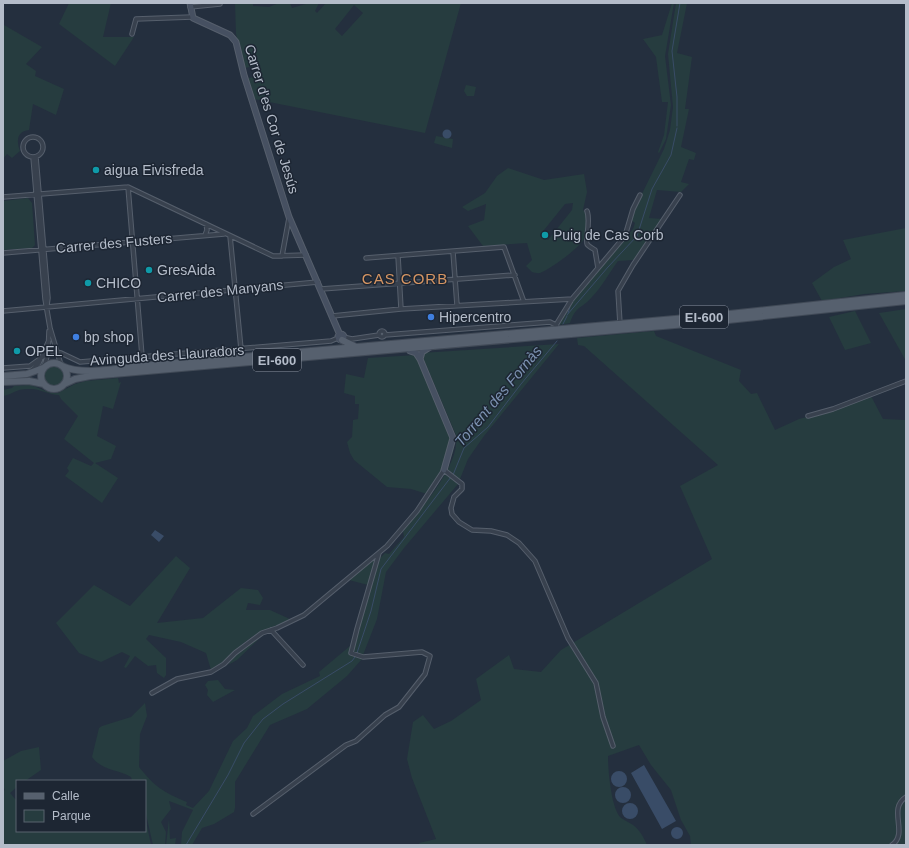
<svg xmlns="http://www.w3.org/2000/svg" width="909" height="848" font-family="Helvetica,sans-serif">
	<style>
		.green { fill: #263c3f; fill-rule: evenodd }
		.water { fill: #394c67 }
		.lines { fill: none; stroke-linecap: round; stroke-linejoin: round }
		.stream { stroke: #394c67; stroke-width: 1 }
		.street-casing { stroke: #565f6c; stroke-width: 5.5 }
		.secondary-casing { stroke: #565f6c; stroke-width: 7 }
		.primary-casing { stroke: #414a57; stroke-width: 8 }
		.street { stroke: #38414e; stroke-width: 3.5 }
		.secondary { stroke: #465061; stroke-width: 5 }
		.primary { stroke: #56606e; stroke-width: 6 }
		.culture-dot { fill: #0f9aa8; stroke: #1d2633; stroke-width: 1.5 }
		.shop-dot { fill: #3f7fe0; stroke: #1d2633; stroke-width: 1.5 }
		.labels { text-anchor: middle; dominant-baseline: central; stroke-width: 3; stroke-linejoin: round; paint-order: stroke }
		.shield { fill: #1d2633; stroke: #878f9c; stroke-width: 1 }
		.shield-label { font-size: 13px; font-weight: bold; fill: #b4bcc9 }
		.street-label { font-size: 14px; fill: #b4bcc9; stroke: #1d2633 }
		.poi-label { font-size: 14px; fill: #b4bcc9; stroke: #1d2633; text-anchor: start }
		.neighbourhood-label { font-size: 15px; letter-spacing: 1px; fill: #d59563; stroke: #1d2633 }
		.water-label { font-size: 15px; font-style: italic; fill: #7c92b1; stroke: #1d2633 }
	</style>
	<rect width="100%" height="100%" fill="#242f3e"/>
	<path class="green" d="M69,3H111L103,37H134L115,66L59,24Z
		M235,3H253V6L269,7L279,3H290L292,8L309,3H319L315,11L317,13L326,3H461L425,133L254,99L248,81L249,78L257,76V67L261,65L244,68L236,34ZM354,5L363,13L342,36L335,29Z
		M672,3H674L665,56L671,105L666,139L659,153L658,152L664,135L668,102H662L656,57L643,39L662,35Z
		M676,3H687L677,53L692,57L685,109H689L681,147L696,153L694,160L689,159L681,182L689,184L681,192L657,190L649,218L663,219L634,260L618,261C610,272 601,288 592,297C582,309 576,305 570,323L558,325L569,306L633,229L635,223L631,220L634,210L664,149L670,130L673,107L668,54Z
		M4,25L42,47L26,64L36,71L35,76L64,89L56,115L33,104L29,130C17,131 16,141 20,151L12,158L7,154L3,159Z
		M466,85L476,87L474,96H467L464,91Z
		M436,136L453,139L452,148L434,143Z
		M508,168L544,180L584,174L587,192L583,210C591,216 589,231 584,239C579,248 552,268 542,272C539,274 536,273 532,272L526,266L532,260L527,243L483,246L468,226L484,220L486,204L468,211L462,207L485,193L497,176ZM573,203L572,210L548,240L540,235L565,204Z
		M28,198L32,203L35,245L32,248L3,250V201Z
		M906,228V291L864,294L822,301L812,283L834,267L851,259L843,240Z
		M906,309V361L879,313Z
		M855,311L871,343L845,350L829,317Z
		M654,331L656,336L741,370L739,381L751,394L757,393L775,430L799,419L836,410L871,396L883,419L906,420V845H691L690,836L681,820L671,790L651,765L639,745L608,756C608,770 611,806 620,817C623,820 629,822 633,825C640,830 644,838 647,845H420L419,843L436,839L412,778L407,759L413,722L423,715L434,729L451,721L481,700L476,679L509,655L514,669L541,672L561,650L712,559L680,486L718,465L584,346L578,345L577,338Z
		M559,344L484,436L468,459L458,484L404,548L386,572L377,619L363,655L352,652L379,559L385,553L389,554L404,537L403,531C422,506 460,467 456,435L421,353Z
		M416,355L454,438C458,457 438,478 427,494L411,489L387,487L354,460L350,453L347,442L352,437L353,420L358,419L359,404H355V396L344,393L346,374L364,378L368,358Z
		M43 376a11 11 0 1 1 22 0a11 11 0 1 1-22 0Z
		M118,378L119,383L121,382L113,409L103,406L97,436L116,446L111,459L95,463L118,478L102,503L65,476L69,471L67,468L73,458L91,466L94,463L64,439L78,416L61,399L59,395C49,395 41,389 31,389C16,388 14,394 3,396V390L12,388L14,386L31,385L51,393H58L75,384L86,381Z
		M176,556L190,568L157,623L203,618L241,588L258,590L263,598L260,605L248,603L246,610H270L292,620C276,626 258,631 245,642C233,652 225,663 211,670L206,653L181,642L149,635L146,639L166,658V675L164,678L157,673L156,665L148,666L135,656L126,668L124,667L130,656L122,652L101,662L79,653L56,623L94,585L130,606Z
		M376,557L368,585L349,580Z
		M263,635L237,660L228,665L236,654Z
		M350,646V655L362,659L347,676L307,709L270,725L235,782V808L234,812L214,824L202,828L192,845H181L182,832L193,810L169,801L171,809L161,822L166,832L165,845H153L145,810V781H132L131,777C118,769 102,771 92,757L99,728L102,726L131,717L145,703L147,716L140,734L139,767C155,787 163,792 187,802L186,805L193,808L209,791L233,741L247,728L253,716L282,694L320,676L319,672Z
		M218,680L225,689L235,690L213,702L207,695L208,690L205,685L208,681Z
		M39,747L41,770L25,781H17V787L10,793L17,801V831H145V816L151,845H3V791L5,790L3,786V761L21,751Z
		M169,819L170,839L176,838L175,845H166Z"/>
	<path class="water" d="M442.5 134a4.5 4.5 0 1 1 9 0a4.5 4.5 0 1 1-9 0Z
		M155,530L164,536L159,542L151,535Z
		M644,765L676,821L662,829L631,773Z
		M611 779a8 8 0 1 1 16 0a8 8 0 1 1-16 0Z
		M615 795a8 8 0 1 1 16 0a8 8 0 1 1-16 0Z
		M622 811a8 8 0 1 1 16 0a8 8 0 1 1-16 0Z
		M671 833a6 6 0 1 1 12 0a6 6 0 1 1-12 0Z"/>
	<g class="lines">
		<path class="stream" d="M677,126V97L672,51L680,3
			M568,313L570,307
			M567,315L608,267L637,236L652,189L671,155L677,128
			M563,324L567,316
			M453,475L464,448L488,427L521,384L557,341
			M357,653L371,611L381,569L451,477
			M186,845L228,775L244,743L263,719L283,704L352,661L355,657"/>
		<defs>
			<path id="street" d="M190,7L220,4
				M132,34L136,19L192,17
				M23 147a10 10 0 1 1 20 0a10 10 0 1 1-20 0Z
				M33,157L45,299L50,328L61,365
				M36,157L48,298L47,305
				M128,187L142,356
				M3,197L128,187L273,256L306,255
				M587,211C591,221 585,242 587,244C588,246 592,248 595,250L598,268
				M205,235L207,230L206,224
				M230,236L241,349
				M453,252L457,305
				M3,253L224,234
				M282,256L289,218
				M398,256L401,309
				M366,258L504,247L524,302
				M321,289L515,275
				M3,311L318,282
				M332,316L401,309L572,299
				M620,324L618,291L633,265L680,195
				M556,325L572,299L625,236L633,209L640,195
				M379 334a3 3 0 1 1 6 0a3 3 0 1 1-6 0Z
				M385,335L550,322L556,325L557,330
				M343,337L352,339L379,335
				M44,367L48,353L49,331
				M3,368L30,366L51,351L61,353L80,362L331,341L338,338
				M32,370L39,363L49,340
				M808,416L833,409L906,381
				M271,630L303,665
				M152,693L177,679L211,672L224,664L235,653L262,633L277,628L304,615L387,546L417,511L444,470L462,484V489L454,497L451,508L452,514L459,522L472,530L491,531L507,535L519,543L535,561L568,638L596,683L603,717L613,746
				M253,814L346,745L356,741L385,715L399,707L425,674L430,656L422,652L363,657L351,653L357,629L379,553
				M892,845C909,833 887,809 906,797"/>
			<path id="secondary" d="M190,3L193,18L230,35L236,42L244,75L289,217L340,335
				M338 337a3 3 0 1 1 6 0a3 3 0 1 1-6 0Z
				M410,351L416,353L420,359L453,438L444,470
				M420,359L422,352L430,347"/>
			<path id="primary" d="M342,340L356,347
				M41 376a13 13 0 1 1 26 0a13 13 0 1 1-26 0Z
				M62,366C83,376 119,368 141,366L720,315L906,295
				M3,376L27,374L43,368
				M3,382L29,381L44,384
				M64,384L75,379L90,376L709,322L906,301"/>
		</defs>
		<use href="#street" class="street-casing"/>
		<use href="#secondary" class="secondary-casing"/>
		<use href="#primary" class="primary-casing"/>
		<use href="#street" class="street"/>
		<use href="#secondary" class="secondary"/>
		<use href="#primary" class="primary"/>
	</g>
	<g class="culture-dot">
		<circle cx="96" cy="170" r="4"/>
		<circle cx="545" cy="235" r="4"/>
		<circle cx="149" cy="270" r="4"/>
		<circle cx="88" cy="283" r="4"/>
		<circle cx="17" cy="351" r="4"/>
	</g>
	<g class="shop-dot">
		<circle cx="431" cy="317" r="4"/>
		<circle cx="76" cy="337" r="4"/>
	</g>
	<g class="labels">
		<g class="shield">
			<rect x="680" y="306" width="48" height="22" rx="3"/>
			<rect x="253" y="349" width="48" height="22" rx="3"/>
		</g>
		<g class="shield-label">
			<text x="704" y="317">EI-600</text>
			<text x="277" y="360">EI-600</text>
		</g>
		<g class="street-label">
			<text transform="translate(272 119) rotate(73)">Carrer d'es Cor de Jesús</text>
			<text transform="translate(114 243) rotate(-5)">Carrer des Fusters</text>
			<text transform="translate(220 291) rotate(-6)">Carrer des Manyans</text>
			<text transform="translate(167 355) rotate(-4)">Avinguda des Llauradors</text>
		</g>
		<g class="poi-label">
			<text x="104" y="170">aigua Eivisfreda</text>
			<text x="553" y="235">Puig de Cas Corb</text>
			<text x="157" y="270">GresAida</text>
			<text x="96" y="283">CHICO</text>
			<text x="439" y="317">Hipercentro</text>
			<text x="84" y="337">bp shop</text>
			<text x="25" y="351">OPEL</text>
		</g>
		<g class="neighbourhood-label">
			<text x="405" y="278">CAS CORB</text>
		</g>
		<g class="water-label">
			<text transform="translate(498 396) rotate(-50)">Torrent des Fornàs</text>
		</g>
	</g>
	<rect width="909" height="848" fill="none" stroke="#b4bcc9" stroke-width="8"/>
	<rect x="16" y="780" width="130" height="52" fill="#1d2633" stroke="#59626f"/>
	<rect x="24" y="793" width="20" height="6" fill="#56606e" stroke="#59626f"/>
	<text x="52" y="800" font-size="12" fill="#b4bcc9">Calle</text>
	<rect x="24" y="810" width="20" height="12" fill="#263c3f" stroke="#59626f"/>
	<text x="52" y="820" font-size="12" fill="#b4bcc9">Parque</text>
</svg>
